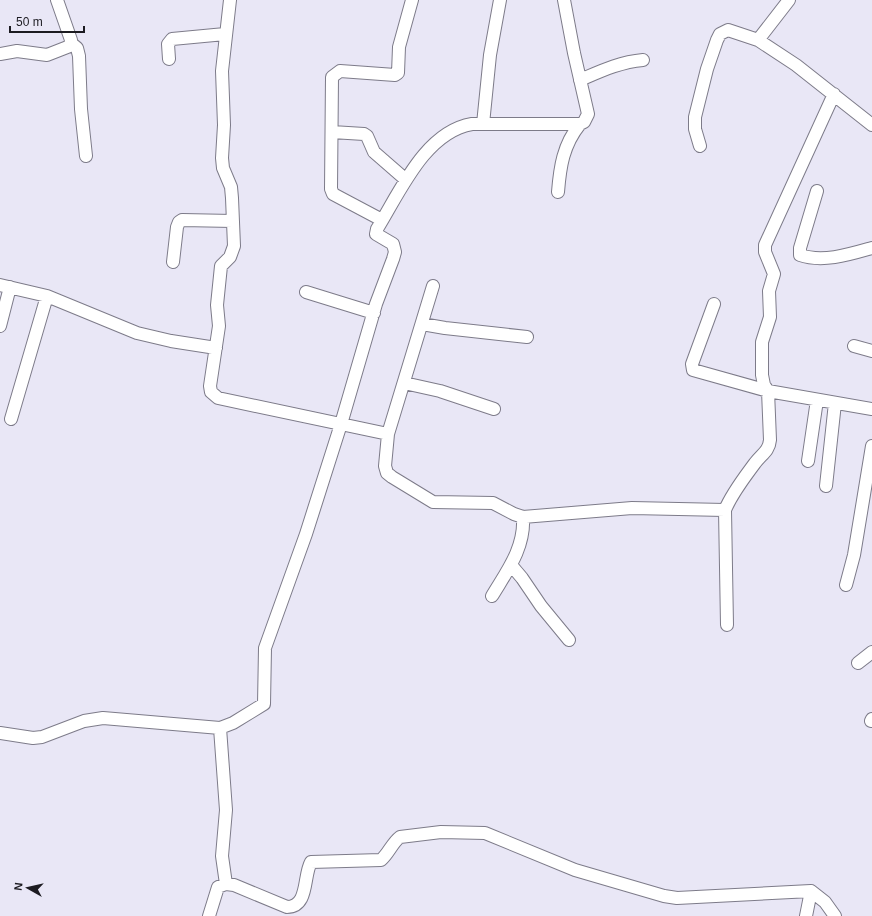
<svg xmlns="http://www.w3.org/2000/svg" width="872" height="916" font-family="Helvetica,sans-serif">
	<style>
		.lines { fill: none; stroke-linecap: round; stroke-linejoin: round }
		.street-casing { stroke: #7d7b89; stroke-width: 14 }
		.street { stroke: #fff; stroke-width: 12 }
	</style>
	<rect width="100%" height="100%" fill="#e9e7f6"/>
	<g class="lines">
		<defs>
			<path id="street" d="M230,0L222,71L224,125L222,158L223,168L231,187L232,198L234,246L230,257L221,266L217,305L219,326L210,386L211,392L218,398L388,434
				M758,40L789,0
				M71,43L77,48L79,56L81,109L86,156
				M0,54L17,51L47,55L70,46L71,40L57,0
				M169,59L168,44L172,39L225,34
				M580,80C601,71 620,62 643,60
				M483,124L490,55L500,0
				M332,132L364,134L367,136L374,152L405,179
				M700,146L695,129V117L707,69L717,40L720,34L728,30L758,40L796,65L872,125
				M817,191L800,248V255C823,263 851,254 872,248
				M558,192C560,167 563,145 580,124
				M382,220L333,194L331,189L332,77L340,71L395,75L398,73L399,47L412,0
				M173,262L177,227L179,222L182,220L233,221
				M0,285L47,296L137,333L171,341L216,348
				M433,286L388,434L385,466L387,473L392,477L433,502L493,503L514,514L523,517L632,508L725,510
				M306,292L374,313
				M714,304L692,364L693,370L768,391L872,409
				M422,324L445,328L527,337
				M0,326L10,287
				M854,346L872,351
				M404,383L440,391L494,409
				M11,419L47,296
				M808,461L817,400
				M826,486L835,403
				M511,565L522,578L541,606L569,640
				M846,585L854,555L872,446
				M492,596C507,571 525,548 523,517
				M727,625L725,510C732,493 744,478 755,463C762,454 769,451 770,440L768,391L764,385L762,375V342L770,317L769,291L774,274L765,252V245L834,94
				M858,663L872,652
				M871,721L872,719
				M220,728L226,810L222,856L226,884
				M0,733L33,738L42,737L84,721L103,718L220,728L233,723L264,704L265,648L306,534L341,424L376,304L393,259L395,252L393,244L376,234L377,229C400,192 425,132 472,124H580L584,122L588,114L574,53L564,0
				M209,916L218,887L226,884L234,885L287,907C309,907 303,876 311,862L381,860C389,853 392,843 400,837L441,832L485,833L575,870L664,896L677,898L811,891L825,902L835,916
				M806,916L811,891"/>
		</defs>
		<use href="#street" class="street-casing"/>
		<use href="#street" class="street"/>
	</g>
	<g transform="translate(28 888) rotate(278)" stroke="#e9e7f6" stroke-width="3" paint-order="stroke">
	<path d="M0-3L7 15L0 10L-7 15Z" fill="#1c1b21"/>
	<text y="-6" font-size="11" font-weight="bold" text-anchor="middle" fill="#1c1b21">N</text>
	</g>
	<path d="M10 26v6h74v-6" fill="none" stroke="#1c1b21" stroke-width="2"/>
	<text x="16" y="26" font-size="12" fill="#1c1b21" stroke="#e9e7f6" stroke-width="3" paint-order="stroke">50 m</text>
</svg>
